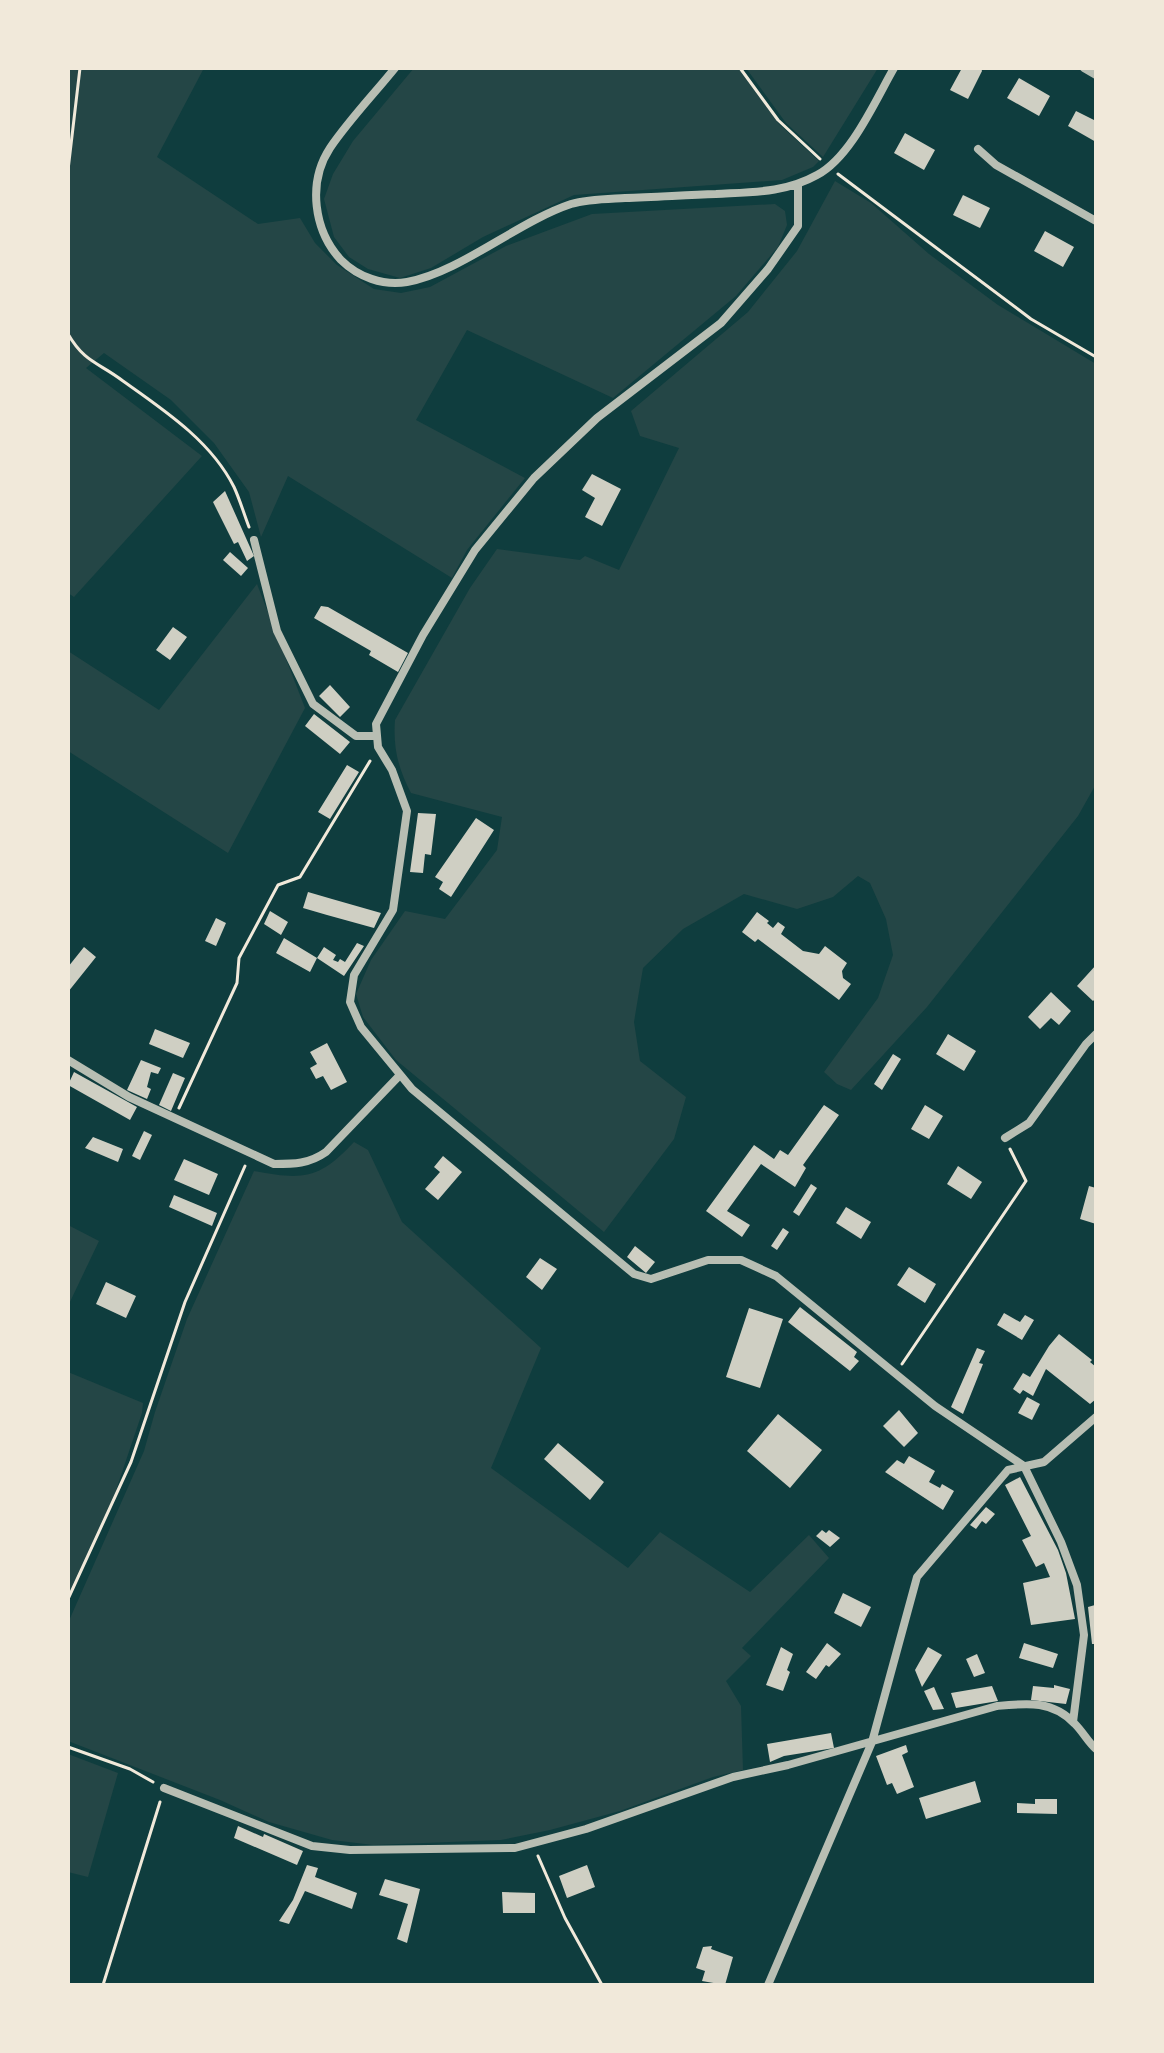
<svg xmlns="http://www.w3.org/2000/svg" width="1164" height="2053" font-family="'PT Sans',sans-serif">
	<style>
		.green { fill: #244646 }
		.building { fill: #cfcfc3 }
		.lines { fill: none; stroke-linecap: round; stroke-linejoin: round }
		.path { stroke: #f1e9da; stroke-width: 3 }
		.minor { stroke: #b8beb3; stroke-width: 8 }
	</style>
	<rect width="100%" height="100%" fill="#0f3d3e"/>
	<path class="green" d="M68,68H204L157,157L258,224L300,218L315,243L337,265L374,289L401,293L430,287L506,246L592,214L775,204L785,211L787,225L778,247L736,296L613,398L467,330L416,420L525,478L467,550L452,578L288,476L261,537L249,492L214,443L171,400L104,353L86,368L202,456L74,597L68,593Z
		M414,68H738L779,124L819,161L813,167L782,180L574,195L483,237L431,268L400,278L368,269L349,257L334,237L324,199L333,174L353,141Z
		M746,68H878L823,157L786,123Z
		M835,181L871,203L929,254L998,305L1096,364V784L1078,816L927,1007L851,1090L837,1084L824,1072L878,998L893,955L886,919L870,883L858,876L833,897L797,909L744,894L683,929L643,968L634,1022L640,1061L686,1097L674,1139L604,1232L396,1060L363,1017L356,994L371,960L405,911L445,919L497,850L502,817L411,793C398,768 393,748 395,720L470,588L497,549L580,560L585,556L619,570L679,448L640,436L631,411L748,312L797,251Z
		M257,584L305,708L228,853L68,751V651L159,710Z
		M354,1142L368,1150L402,1222L541,1348L491,1468L628,1568L660,1532L750,1592L809,1535L829,1558L742,1648L751,1656L726,1681L741,1706L743,1770L713,1777L620,1811L550,1830L501,1840L373,1845L332,1840L269,1822L220,1800L68,1741V1623L144,1451L155,1412L187,1319L254,1171C302,1180 319,1180 354,1142Z
		M68,1225L99,1241L68,1306Z
		M68,1372L143,1403L142,1413L115,1493L68,1595Z
		M68,1754L118,1773L88,1877L68,1872Z"/>
	<path class="building" d="M962,68H981L982,71L968,99L950,90Z
		M1019,78L1050,96L1039,116L1007,98Z
		M1076,111L1096,121V142L1068,126Z
		M905,133L935,150L924,170L894,153Z
		M963,195L990,208L980,228L953,215Z
		M1045,231L1074,247L1063,267L1034,251Z
		M592,474L621,489L602,526L585,517L595,498L582,490Z
		M225,491L254,556L247,561L238,542L234,544L213,502Z
		M230,552L248,568L241,576L223,560Z
		M321,606L328,607L408,653L398,672L369,655L371,651L314,618Z
		M173,627L187,637L170,660L156,650Z
		M330,685L350,707L340,717L319,696Z
		M314,714L350,742L340,754L305,726Z
		M347,765L359,772L330,819L318,812Z
		M418,813L436,814L431,855L425,854L423,873L410,872Z
		M476,818L494,830L451,897L439,889L443,882L435,877Z
		M308,892L332,899L381,913L374,928L327,915L303,908Z
		M270,911L288,922L281,935L264,924Z
		M757,912L769,921L767,923L773,928L778,922L785,927L781,934L803,951L819,954L825,946L847,963L842,971L843,978L851,984L839,1000L758,939L755,942L742,932Z
		M216,918L226,923L216,946L205,941Z
		M284,938L317,958L324,947L336,955L333,960L338,962L340,959L345,962L357,943L364,946L344,976L317,958L310,972L276,953Z
		M84,947L96,957L68,992V967Z
		M1096,965V998L1093,1001L1077,986Z
		M1051,992L1071,1011L1059,1025L1051,1018L1040,1029L1028,1017Z
		M155,1029L190,1043L183,1058L149,1044Z
		M948,1034L976,1051L964,1071L936,1054Z
		M327,1043L347,1082L331,1090L323,1076L316,1079L310,1068L317,1064L310,1052Z
		M893,1054L901,1059L882,1090L874,1084Z
		M141,1060L161,1068L158,1074L151,1072L147,1087L151,1089L147,1099L127,1090Z
		M74,1072L137,1107L130,1120L68,1085Z
		M173,1073L185,1078L171,1111L159,1105Z
		M824,1105L839,1115L803,1165L806,1168L795,1187L761,1164L727,1211L750,1225L742,1237L706,1211L754,1145L774,1159L780,1150L788,1155Z
		M925,1105L943,1116L929,1139L911,1129Z
		M144,1131L152,1135L140,1160L132,1156Z
		M93,1137L123,1149L118,1162L85,1148Z
		M443,1156L462,1172L438,1200L425,1189L440,1172L434,1167Z
		M184,1159L218,1174L209,1195L174,1180Z
		M958,1166L982,1182L971,1199L947,1184Z
		M811,1184L817,1188L799,1216L793,1212Z
		M1089,1186L1096,1188V1224L1080,1219Z
		M174,1195L217,1213L212,1226L169,1207Z
		M846,1207L871,1222L861,1239L836,1223Z
		M783,1228L789,1232L777,1250L771,1246Z
		M635,1246L655,1262L646,1273L627,1257Z
		M540,1258L557,1269L542,1290L526,1277Z
		M909,1267L936,1284L925,1303L897,1285Z
		M106,1282L136,1296L126,1318L96,1304Z
		M800,1307L857,1352L854,1357L859,1361L850,1371L788,1322Z
		M749,1308L783,1319L760,1388L726,1377Z
		M1004,1313L1020,1322L1025,1315L1034,1320L1022,1340L997,1325Z
		M1059,1334L1092,1360L1090,1362L1096,1367V1399L1090,1404L1046,1369L1033,1396L1023,1390L1020,1394L1013,1389L1023,1373L1030,1377L1049,1346Z
		M977,1348L985,1351L979,1363L983,1364L963,1414L951,1407Z
		M1027,1397L1040,1404L1032,1420L1018,1413Z
		M899,1410L918,1433L904,1447L883,1426Z
		M778,1414L822,1450L790,1488L747,1451Z
		M558,1443L604,1482L590,1500L544,1459Z
		M909,1456L935,1471L929,1482L940,1488L942,1484L954,1491L943,1510L885,1472L897,1460L904,1464Z
		M1020,1477L1058,1550L1066,1573L1075,1619L1031,1625L1023,1583L1050,1577L1044,1563L1036,1567L1022,1540L1031,1536L1005,1485Z
		M986,1507L995,1514L986,1524L982,1521L976,1529L970,1525Z
		M822,1530L826,1533L829,1530L840,1538L830,1547L816,1536Z
		M843,1593L871,1607L861,1627L834,1613Z
		M1095,1605L1096,1644H1092L1088,1607Z
		M827,1643L841,1654L829,1667L826,1665L816,1679L806,1672Z
		M1024,1643L1058,1654L1053,1668L1019,1658Z
		M781,1647L793,1654L787,1670L790,1672L783,1691L766,1685Z
		M928,1647L942,1655L922,1687L915,1670Z
		M977,1654L985,1673L974,1677L966,1659Z
		M1054,1685L1070,1689L1066,1704L1031,1700L1033,1686L1054,1688Z
		M992,1686L998,1701L956,1708L951,1693Z
		M934,1687L937,1694L944,1709L933,1710L924,1691Z
		M831,1733L834,1748L784,1756L770,1762L767,1744Z
		M906,1745L908,1752L902,1755L914,1787L897,1794L892,1783L887,1785L876,1756Z
		M975,1781L981,1802L926,1819L919,1798Z
		M1035,1799H1057V1814L1017,1813V1803L1035,1804Z
		M238,1826L263,1837L264,1834L303,1851L297,1865L234,1838Z
		M307,1865L318,1868L315,1877L357,1893L352,1909L305,1891L289,1924L279,1921L293,1900Z
		M587,1865L595,1887L567,1898L559,1876Z
		M385,1879L420,1889L407,1943L397,1939L408,1904L379,1895Z
		M502,1892L535,1893V1913H503Z
		M712,1946L711,1949L733,1957L725,1985L702,1981L705,1971L696,1968L703,1947Z"/>
	<g class="lines">
		<path class="path" d="M740,68L778,120L820,159
			M68,170L80,68
			M838,174L1031,319L1096,357
			M68,334C85,363 98,362 123,381C164,410 211,441 234,487C240,500 244,514 249,527
			M179,1108L237,983L239,958L278,885L300,877L370,761
			M902,1364L1026,1181L1010,1149
			M68,1599L131,1462L185,1302L245,1166
			M68,1747L130,1769L153,1782
			M538,1856L565,1918L602,1985
			M103,1985L160,1802"/>
		<path class="minor" d="M395,68C374,94 349,120 330,148C307,183 314,231 341,260C358,277 383,286 407,282C461,272 517,222 571,204C588,199 608,199 625,198C656,197 686,195 716,194C752,192 785,193 817,175C851,157 875,101 894,68
			M1084,68L1096,75
			M978,149L996,165L1096,221
			M798,184V226L768,269L721,323L597,418L534,478L475,550L423,635L376,724L378,747L392,770L407,811L393,910L354,975L350,1002L361,1027L412,1089L634,1274L651,1279L708,1260H741L776,1276L935,1406L1024,1466L1061,1542L1077,1585L1084,1635L1073,1722
			M254,540L277,631L313,704L356,736H377
			M68,1060L129,1097L274,1164C294,1164 309,1164 326,1152L399,1076
			M1005,1138L1029,1123L1086,1044L1096,1034
			M164,1788L312,1846L350,1850L515,1848L586,1829L733,1777L788,1765L997,1706C1027,1703 1053,1700 1075,1724C1083,1732 1088,1742 1096,1749
			M768,1985L872,1742L917,1577L1008,1470L1044,1462L1096,1417"/>
	</g>
	<rect width="1164" height="2053" fill="none" stroke="#f1e9da" stroke-width="140"/>
</svg>
